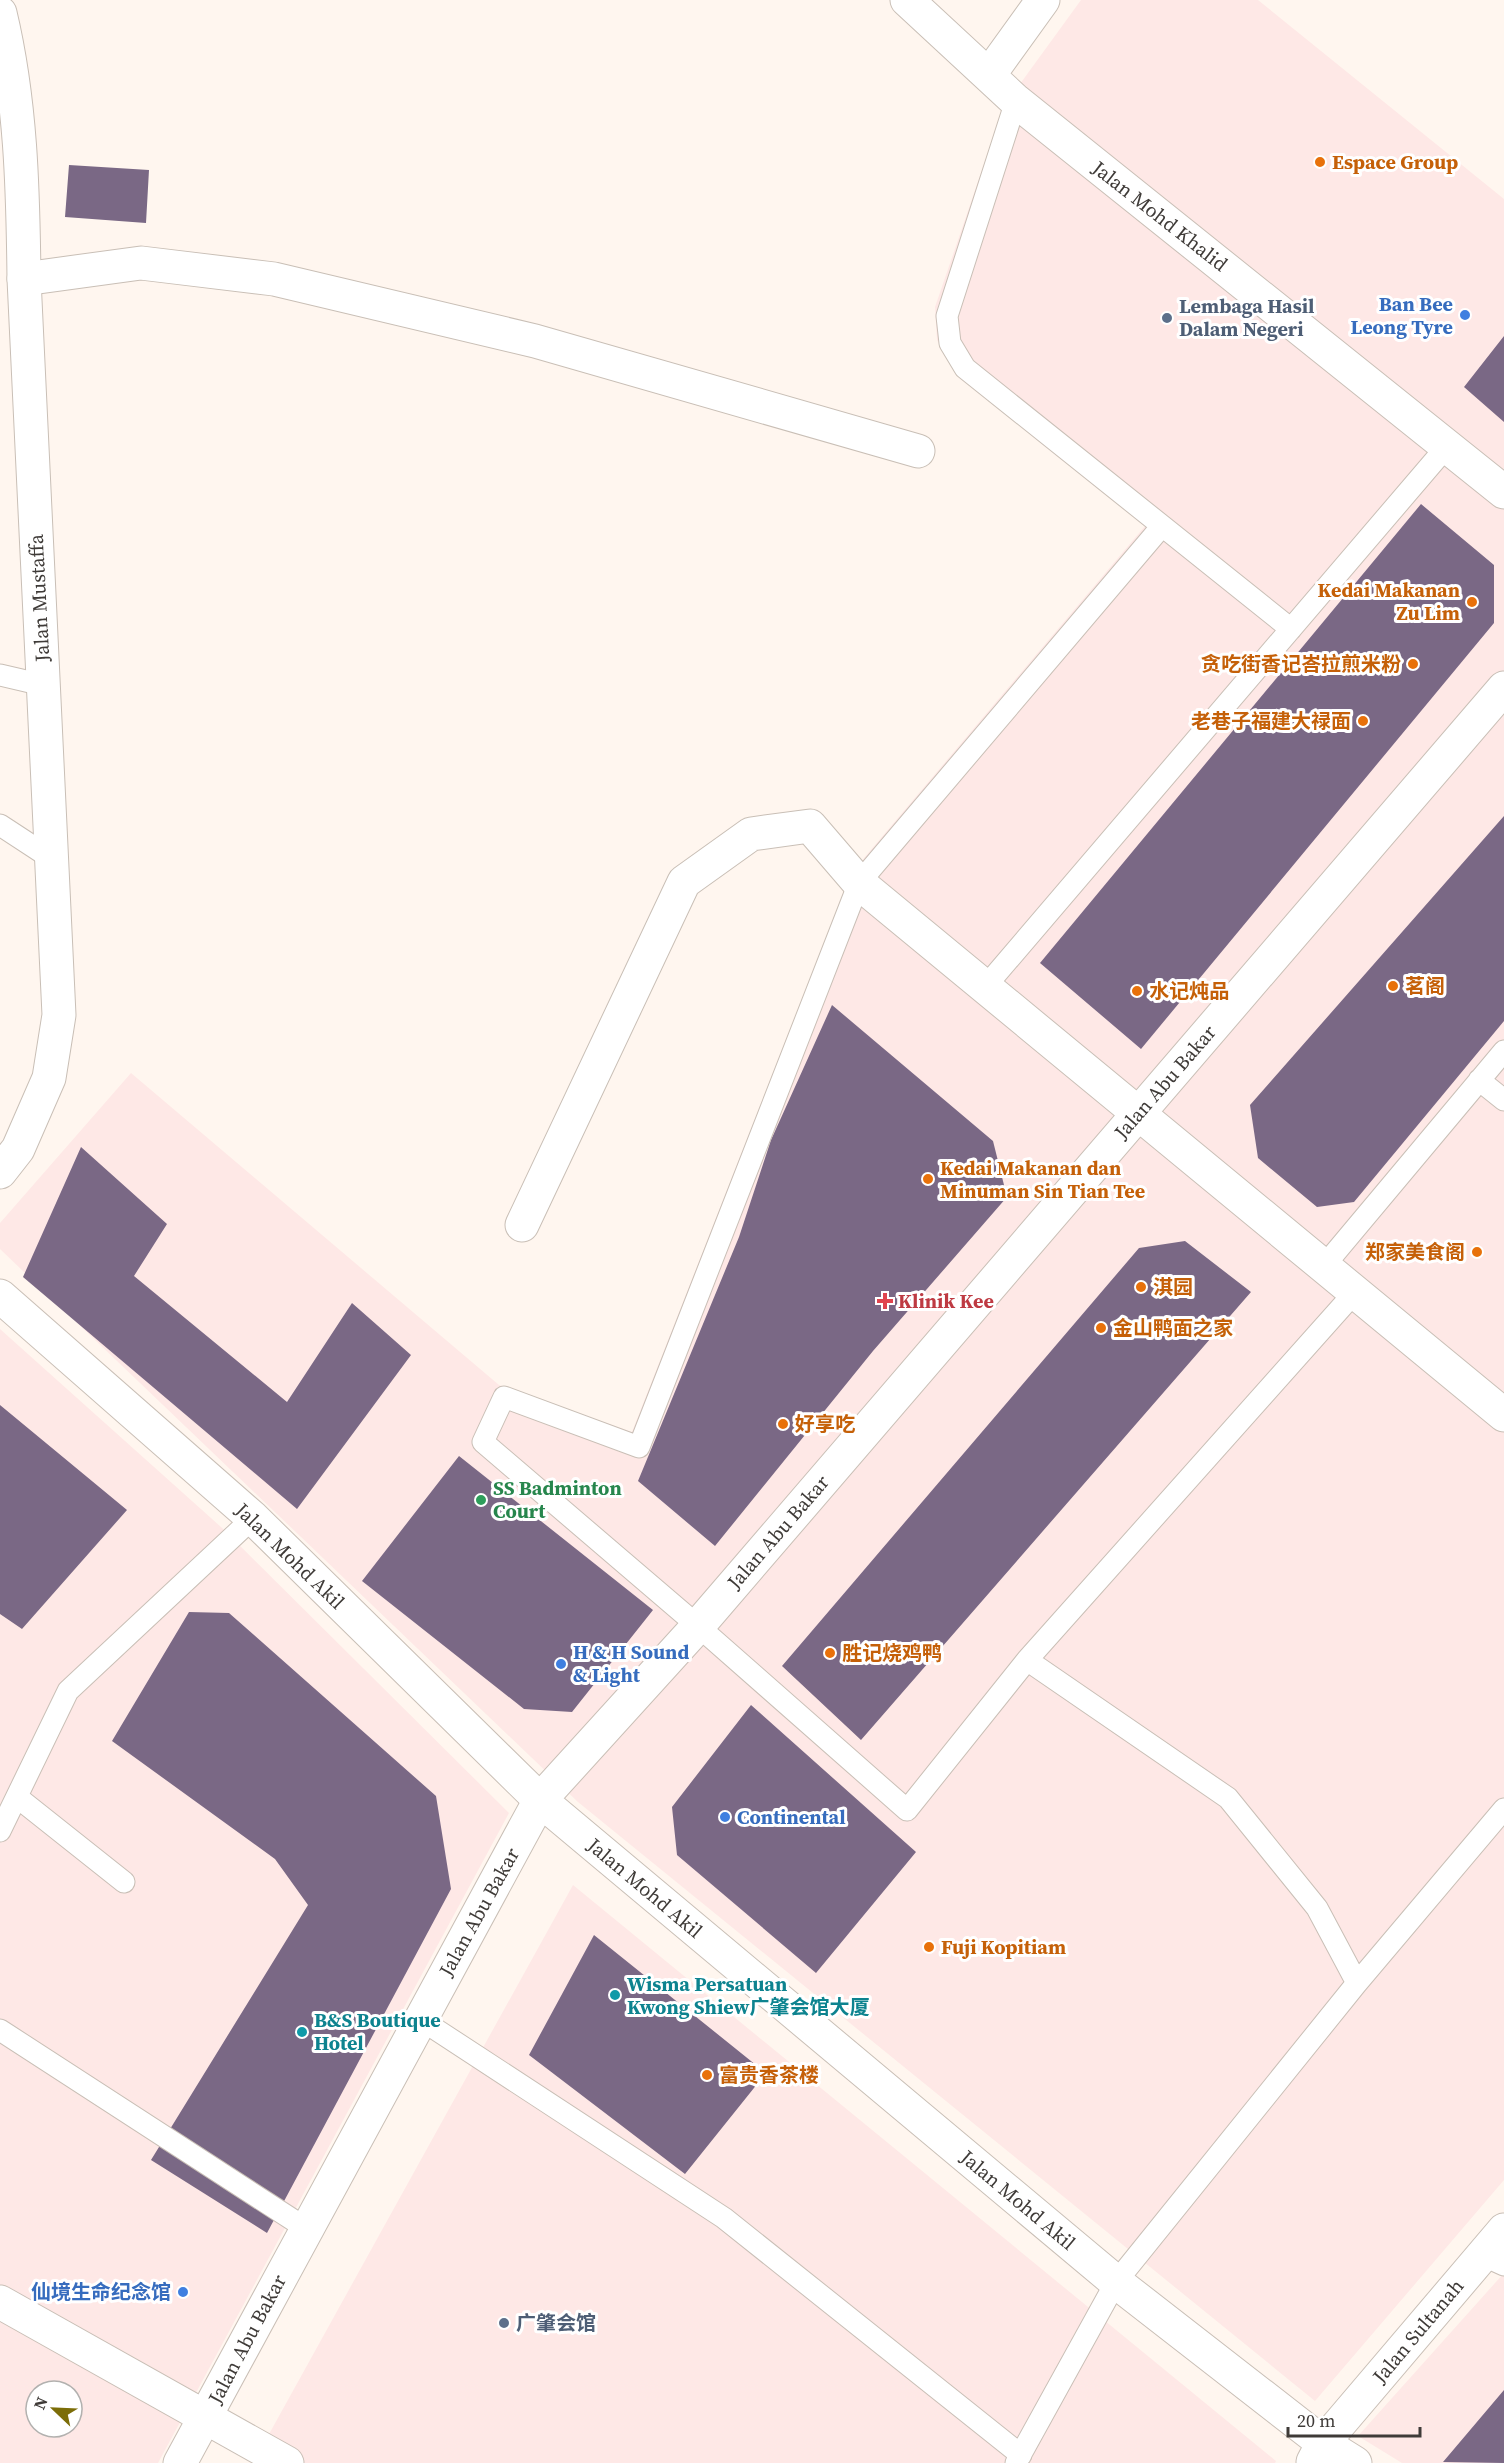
<svg xmlns="http://www.w3.org/2000/svg" width="1504" height="2463" font-family="'Source Serif 4','Noto Sans SC',serif">
	<style>
		.commercial { fill: #fee8e6; fill-rule: evenodd }
		.building { fill: #7a6885 }
		.lines { fill: none; stroke-linecap: round; stroke-linejoin: round }
		.lane-casing { stroke: #c9bfb6; stroke-width: 23 }
		.street-casing { stroke: #c9bfb6; stroke-width: 35 }
		.secondary-casing { stroke: #c9bfb6; stroke-width: 35 }
		.lane { stroke: #fff; stroke-width: 21 }
		.street { stroke: #fff; stroke-width: 33 }
		.secondary { stroke: #fff; stroke-width: 33 }
		.food-dot { fill: #e8710a; stroke: #fff; stroke-width: 2 }
		.shop-dot { fill: #3f7fe0; stroke: #fff; stroke-width: 2 }
		.service-dot { fill: #5c6f8a; stroke: #fff; stroke-width: 2 }
		.health-dot { fill: #e0444e; stroke: #fff; stroke-width: 2 }
		.leisure-dot { fill: #2e9e5b; stroke: #fff; stroke-width: 2 }
		.culture-dot { fill: #0f9aa8; stroke: #fff; stroke-width: 2 }
		.labels { text-anchor: middle; dominant-baseline: central; stroke-width: 6; stroke-linejoin: round; paint-order: stroke }
		.food-label { font-size: 20px; font-weight: bold; fill: #c56008; stroke: #fff; text-anchor: start }
		.street-label { font-size: 20px; fill: #3f3b38; stroke: #fff }
		.shop-label { font-size: 20px; font-weight: bold; fill: #366cbe; stroke: #fff; text-anchor: end }
		.service-label { font-size: 20px; font-weight: bold; fill: #4e5e75; stroke: #fff; text-anchor: start }
		.health-label { font-size: 20px; font-weight: bold; fill: #be3a42; stroke: #fff; text-anchor: start }
		.leisure-label { font-size: 20px; font-weight: bold; fill: #27864d; stroke: #fff; text-anchor: start }
		.culture-label { font-size: 20px; font-weight: bold; fill: #0d838f; stroke: #fff; text-anchor: start }
	</style>
	<rect width="100%" height="100%" fill="#fff6ef"/>
	<path class="commercial" d="M1081,0H1258L1504,199V2180L1315,2401L578,1802L0,1249V1223L131,1073L499,1385L632,1432L846,887L864,858L1145,526L958,376L937,340L935,307L1004,106Z
		M0,1329L221,1527L509,1813L158,2463H0ZM36,2391H72V2427H36Z
		M573,1885L1276,2461L1275,2463H253Z
		M1504,2273V2463H1402L1358,2436Z"/>
	<path class="building" d="M69,165L149,170L146,223L65,217Z
		M1504,336V422L1464,387Z
		M1421,504L1494,565V623L1141,1049L1040,963Z
		M1504,816V1021L1354,1202L1317,1207L1258,1158L1250,1105Z
		M832,1005L993,1141L1007,1197L873,1351L715,1546L638,1481L739,1237L771,1140Z
		M81,1147L167,1224L134,1276L287,1402L352,1303L411,1355L297,1509L23,1277Z
		M1185,1241L1251,1292L861,1740L782,1666L1139,1248Z
		M0,1405L127,1510L22,1629L0,1614Z
		M459,1456L653,1610L572,1712L524,1709L362,1581Z
		M189,1612L229,1613L436,1796L451,1889L267,2233L151,2160L308,1905L275,1859L112,1741Z
		M751,1705L916,1852L816,1973L677,1855L672,1807Z
		M594,1935L766,2073L685,2174L529,2055Z
		M1504,2390V2463L1443,2462Z"/>
	<g class="lines">
		<defs>
			<path id="lane" d="M1016,101L947,316L950,343L965,368L1291,629
				M1162,526L859,883L639,1447L504,1397L483,1442L698,1626L907,1810L1027,1660L1355,1292
				M0,675L43,685
				M0,825L52,859
				M985,987L1448,445
				M1479,1080L1504,1100
				M1324,1266L1504,1051
				M1027,1660L1228,1798L1317,1908L1357,1983
				M17,1797L124,1882
				M0,1831L68,1691L253,1518
				M420,2019L724,2218L1021,2455
				M0,2030L307,2229
				M1482,2255L1504,2265
				M1016,2463L1116,2282L1357,1983L1504,1809"/>
			<path id="street" d="M907,0L1016,101L1504,492
				M989,75L1043,0
				M24,279L141,263L274,279L535,341L918,451
				M522,1225L684,882L751,834L810,826L859,883L1504,1415
				M0,2302L287,2463
				M180,2463L540,1800"/>
			<path id="secondary" d="M0,13C21,101 23,189 24,279L59,1015L49,1078L18,1149L0,1172
				M0,1296L253,1518L540,1800L1116,2282L1323,2443L1355,2463
				M540,1800L698,1626L1504,688
				M1313,2462L1323,2443L1504,2230"/>
		</defs>
		<use href="#lane" class="lane-casing"/>
		<use href="#street" class="street-casing"/>
		<use href="#secondary" class="secondary-casing"/>
		<use href="#lane" class="lane"/>
		<use href="#street" class="street"/>
		<use href="#secondary" class="secondary"/>
	</g>
	<g class="food-dot">
		<circle cx="1320" cy="162" r="6"/>
		<circle cx="1472" cy="602" r="6"/>
		<circle cx="1413" cy="664" r="6"/>
		<circle cx="1363" cy="721" r="6"/>
		<circle cx="1393" cy="986" r="6"/>
		<circle cx="1137" cy="991" r="6"/>
		<circle cx="928" cy="1179" r="6"/>
		<circle cx="1477" cy="1252" r="6"/>
		<circle cx="1141" cy="1287" r="6"/>
		<circle cx="1101" cy="1328" r="6"/>
		<circle cx="783" cy="1424" r="6"/>
		<circle cx="830" cy="1653" r="6"/>
		<circle cx="929" cy="1947" r="6"/>
		<circle cx="707" cy="2075" r="6"/>
	</g>
	<g class="shop-dot">
		<circle cx="1465" cy="315" r="6"/>
		<circle cx="561" cy="1664" r="6"/>
		<circle cx="725" cy="1817" r="6"/>
		<circle cx="183" cy="2292" r="6"/>
	</g>
	<g class="service-dot">
		<circle cx="1167" cy="318" r="6"/>
		<circle cx="504" cy="2323" r="6"/>
	</g>
	<path class="health-dot" d="M882 1292h6v6h6v6h-6v6h-6v-6h-6v-6h6z"/>
	<circle class="leisure-dot" cx="481" cy="1500" r="6"/>
	<g class="culture-dot">
		<circle cx="615" cy="1995" r="6"/>
		<circle cx="302" cy="2032" r="6"/>
	</g>
	<g class="labels">
		<g class="food-label">
			<text x="1332" y="162">Espace Group</text>
			<text x="1460" y="590" text-anchor="end">Kedai Makanan<tspan x="1460" dy="23">Zu Lim</tspan></text>
			<text x="1401" y="664" text-anchor="end">贪吃街香记峇拉煎米粉</text>
			<text x="1351" y="721" text-anchor="end">老巷子福建大禄面</text>
			<text x="1405" y="986">茗阁</text>
			<text x="1149" y="991">水记炖品</text>
			<text x="940" y="1168">Kedai Makanan dan<tspan x="940" dy="23">Minuman Sin Tian Tee</tspan></text>
			<text x="1465" y="1252" text-anchor="end">郑家美食阁</text>
			<text x="1153" y="1287">淇园</text>
			<text x="1113" y="1328">金山鸭面之家</text>
			<text x="795" y="1424">好享吃</text>
			<text x="842" y="1653">胜记烧鸡鸭</text>
			<text x="941" y="1947">Fuji Kopitiam</text>
			<text x="719" y="2075">富贵香茶楼</text>
		</g>
		<g class="street-label">
			<text transform="translate(1160 216) rotate(38)">Jalan Mohd Khalid</text>
			<text transform="translate(39 598) rotate(-93)">Jalan Mustaffa</text>
			<text transform="translate(1165 1082) rotate(-49)">Jalan Abu Bakar</text>
			<text transform="translate(778 1532) rotate(-49)">Jalan Abu Bakar</text>
			<text transform="translate(290 1556) rotate(44)">Jalan Mohd Akil</text>
			<text transform="translate(645 1888) rotate(40)">Jalan Mohd Akil</text>
			<text transform="translate(479 1912) rotate(-61)">Jalan Abu Bakar</text>
			<text transform="translate(1018 2200) rotate(40)">Jalan Mohd Akil</text>
			<text transform="translate(1418 2331) rotate(-50)">Jalan Sultanah</text>
			<text transform="translate(247 2339) rotate(-62)">Jalan Abu Bakar</text>
		</g>
		<g class="shop-label">
			<text x="1453" y="304">Ban Bee<tspan x="1453" dy="23">Leong Tyre</tspan></text>
			<text x="573" y="1652" text-anchor="start">H &amp; H Sound<tspan x="573" dy="23">&amp; Light</tspan></text>
			<text x="737" y="1817" text-anchor="start">Continental</text>
			<text x="171" y="2292">仙境生命纪念馆</text>
		</g>
		<g class="service-label">
			<text x="1179" y="306">Lembaga Hasil<tspan x="1179" dy="23">Dalam Negeri</tspan></text>
			<text x="516" y="2323">广肇会馆</text>
		</g>
		<g class="health-label">
			<text x="898" y="1301">Klinik Kee</text>
		</g>
		<g class="leisure-label">
			<text x="493" y="1488">SS Badminton<tspan x="493" dy="23">Court</tspan></text>
		</g>
		<g class="culture-label">
			<text x="627" y="1984">Wisma Persatuan<tspan x="627" dy="23">Kwong Shiew广肇会馆大厦</tspan></text>
			<text x="314" y="2020">B&amp;S Boutique<tspan x="314" dy="23">Hotel</tspan></text>
		</g>
	</g>
	<g transform="translate(54 2409) rotate(293)"><circle r="28" fill="#ffffff" stroke="#b2b1af" stroke-width="1.5"/>
	<path d="M0-4.5L10 22L0 15L-10 22Z" fill="#7c6d08"/>
	<text y="-9" font-size="16" font-weight="bold" text-anchor="middle" fill="#3f3b38">N</text>
	</g>
	<path d="M1288 2427v9h132v-9" fill="none" stroke="#3f3b38" stroke-width="3"/>
	<text x="1297" y="2427" font-size="18" fill="#3f3b38" stroke="#ffffff" stroke-width="4.5" paint-order="stroke">20 m</text>
</svg>
